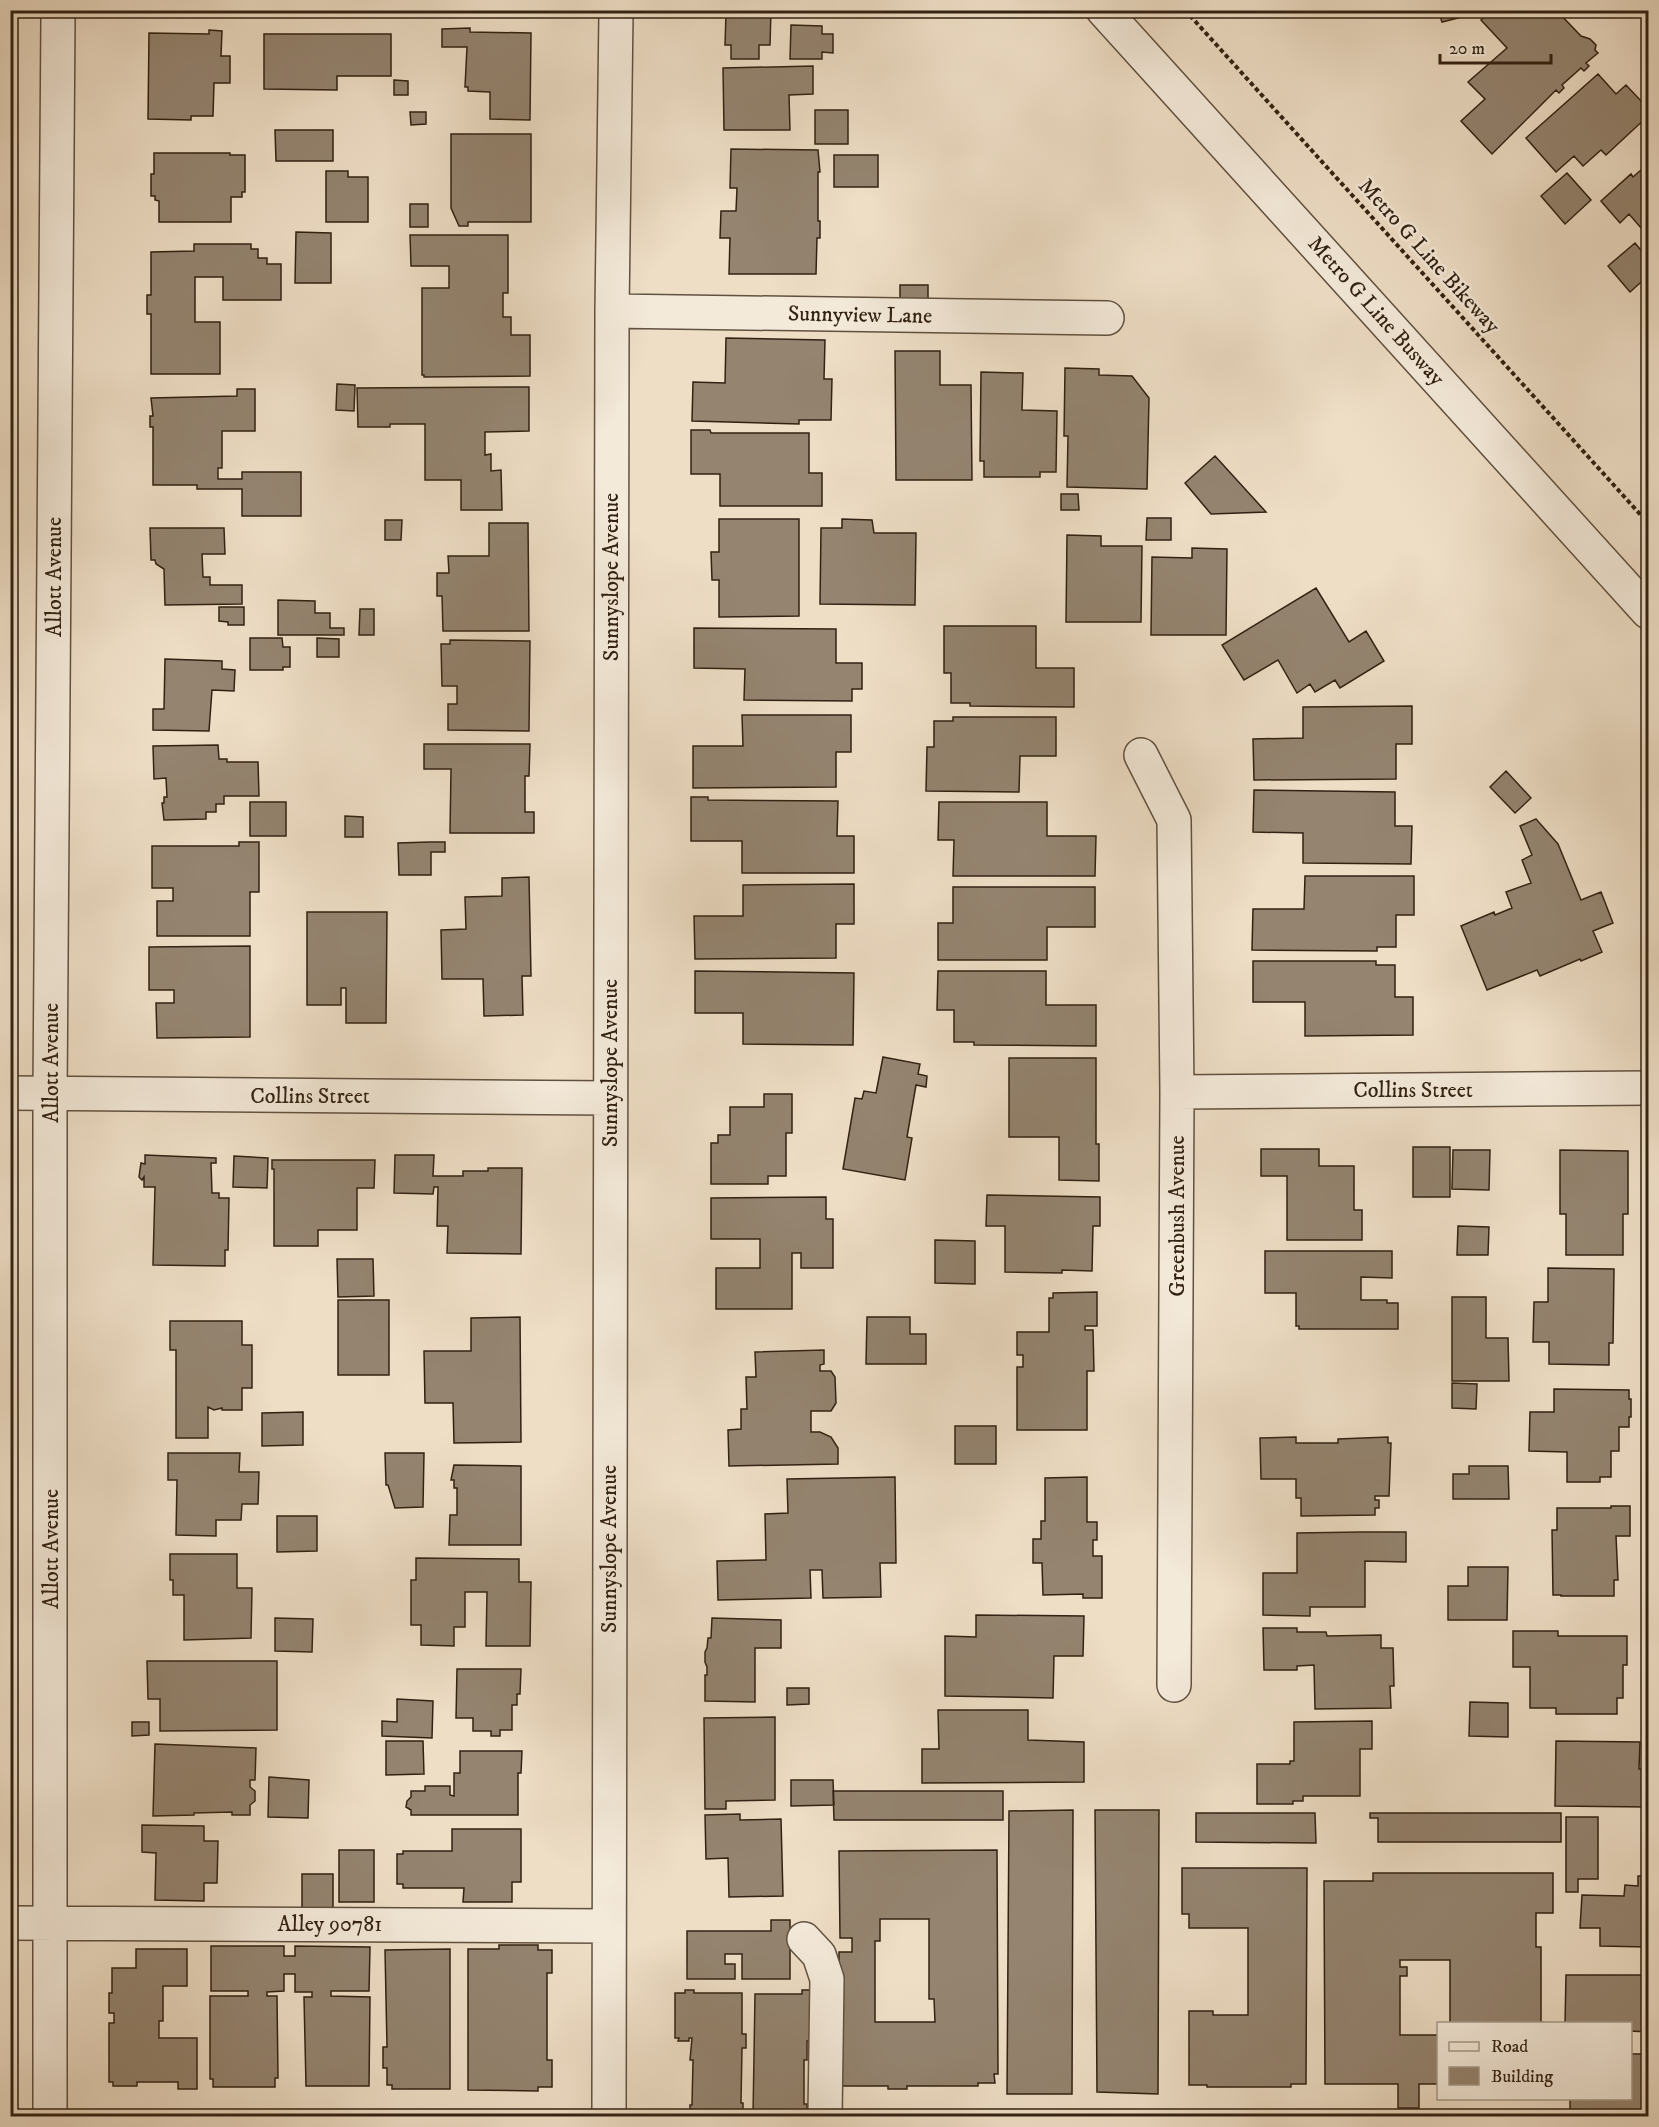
<svg xmlns="http://www.w3.org/2000/svg" width="1659" height="2127" font-family="'IM FELL DW Pica',serif">
	<style>
		.building { fill: #948470; stroke: #322212; stroke-width: 1.5; fill-rule: evenodd }
		.lines { fill: none; stroke-linecap: round; stroke-linejoin: round }
		.minor-casing { stroke: #61513f; stroke-width: 36 }
		.path { stroke: #322212; stroke-width: 4; stroke-dasharray: 4.5 3; stroke-linecap: butt }
		.minor { stroke: #f4eada; stroke-width: 33 }
		.labels { text-anchor: middle; dominant-baseline: central; stroke-width: 5; stroke-linejoin: round; paint-order: stroke }
		.street-label { font-size: 22px; fill: #322212; stroke: #f4eada }
	</style>
	<rect width="100%" height="100%" fill="#eedec6"/>
	<filter id="stains"><feTurbulence type="fractalNoise" baseFrequency=".00333" numOctaves="4"/><feColorMatrix values="0 0 0 0 .2 0 0 0 0 .09 0 0 0 0 .02 0 0 0 .5 -.17"/></filter>
	<radialGradient id="worn" r=".72"><stop offset=".6" stop-color="#630" stop-opacity="0"/><stop offset="1" stop-color="#630" stop-opacity=".3"/></radialGradient>
	<path class="building" d="M721,10H771L770,45H759V59H731V45H725L726,13H721Z
		M1438,10H1477L1478,13L1442,22Z
		M1491,10H1556L1581,36L1590,39L1596,45L1595,50L1598,53L1586,63L1589,66L1584,71L1581,68L1562,85L1564,88L1559,93L1556,90L1492,154L1461,121L1485,99L1468,82L1507,48L1481,20Z
		M791,25L822,26V34H833V53L822,52V59H790Z
		M470,28V32L531,33L530,120L490,119V92L468,91V87H465L467,47H442V29Z
		M209,30L222,31L221,56H230V83H214L213,116H191V120L148,119L149,33L209,34Z
		M264,34H391V76H337V90L264,89Z
		M813,66V94L789,95L790,130H724L723,68Z
		M1598,74L1616,94L1626,85L1642,102L1644,100L1648,104V116L1606,155L1601,150L1583,166L1574,156L1556,172L1526,138Z
		M394,80L408,81V95H394Z
		M815,110H848V144H815Z
		M410,112H426V124L411,125Z
		M275,130H333V161H276Z
		M451,134H531V222H468V226H459L451,208Z
		M731,149L818,150L820,172H818V221H820V238H817L816,274H729L730,238H720L721,211H736L737,188H730Z
		M154,153H230V155H245V192H242V197H231V222H159V201L155,200V196H151V174H154Z
		M834,155H878V187H834Z
		M1648,164V236L1629,214L1620,223L1601,201L1631,174L1633,177Z
		M326,171H348V177H368V222H326Z
		M1567,173L1591,200L1565,224L1541,196Z
		M410,204H428V227H410Z
		M296,232L331,233V283H295Z
		M410,235H508V293H503V317H511V335H530V376L424,377V375H422V288H449V266H411Z
		M1635,243L1648,259V276L1630,292L1608,266Z
		M194,244H251V249H258V258H267V264H281V300H223V277H195V322H220V374H151V314H147V295H151V252L194,251Z
		M900,285H928V300H900Z
		M726,338L825,340L824,379H832L831,420H799V424L692,421L693,382L725,383Z
		M895,351H940V385H971L972,480H896Z
		M1065,368L1099,369V375L1132,376L1149,398L1147,489L1067,487L1068,436H1064Z
		M981,372L1023,373L1022,410L1057,411L1056,472H1040V477H984V461H980Z
		M337,384L355,385L354,411L336,410Z
		M529,387V431L485,432V455L491,454V471L501,470L502,510H461V480H425V424H390V427H358L357,388Z
		M237,389H255V431H222V468H218V479H242V472H301V516H242V489H197V485H153V427H150V416H153L151,398L237,396Z
		M691,430H710L711,433H809V473H822V506H720V474H691Z
		M1215,456L1266,512L1211,514L1185,483Z
		M1061,494H1078L1079,510H1061Z
		M1147,518H1171V540H1146Z
		M719,519H799V616L719,617V580H712L711,552H719Z
		M842,519L872,520L874,533H916L915,605L820,604L821,528H842Z
		M385,520H402L401,540H385Z
		M489,523H528L529,631H443L442,596H437V573H449L448,556H489Z
		M150,528H224L225,554H202L203,577H210V585H242V604L165,605L164,569L156,564L155,560H151Z
		M1067,535L1101,536V546H1142L1141,622H1066Z
		M1192,548L1227,549L1226,635H1151L1152,557L1192,558Z
		M1316,588L1349,642L1366,631L1384,661L1340,688L1335,680L1315,692L1310,684L1297,693L1278,660L1244,680L1222,645Z
		M278,600L315,601V613H330V628H344V635H278Z
		M219,607H244V625H228V622L219,621Z
		M360,609H374V635H359Z
		M944,626H1036V668H1074V707L970,706V703H951V673H944Z
		M694,628L836,629V663H862V689H852V701L744,700L745,669L694,668Z
		M250,638H282L283,647H290V667H283V670H250Z
		M317,638L339,639V657H317Z
		M450,640L530,641L529,731L448,730V704H457V686H442L441,644H450Z
		M165,659L222,661V669L235,670L234,691L212,690L209,731L153,730V709H164Z
		M1412,706V744H1396V779L1254,780L1253,739L1303,738V707Z
		M742,715H851V752H836V787L693,788V746H743Z
		M953,717H1056V756H1020L1019,792L926,791L927,747H934V721H953Z
		M424,744H530L529,776H525V812H534V833H450L451,769H424Z
		M218,745L219,759H227V762H258L259,796H224V804H216V812H206V819L164,820L162,803H164V797H167L166,778L154,779L153,746Z
		M1506,771L1531,798L1515,813L1490,787Z
		M1254,790L1395,792V826H1412L1411,864L1303,863V833L1253,832Z
		M691,797H708V800L838,801L837,836H854V873H742V841H691Z
		M250,802H286V836H250Z
		M939,802H1047V836H1096L1095,876H953L954,840H938Z
		M345,816L363,817V837H345Z
		M1536,819L1558,844L1581,900L1601,892L1613,923L1593,931L1602,952L1581,961L1580,959L1540,976L1537,970L1487,990L1461,926L1494,912L1495,915L1512,908L1506,892L1531,883L1522,860L1532,855L1520,826Z
		M239,842H259V892H250V936H157V901H173V888H152V846H239Z
		M429,842H445V852H431V875H399L398,843Z
		M1305,876H1414V915H1396V947H1377V951L1252,950L1253,909H1304Z
		M529,877L531,976H522L523,1015L484,1016L483,979H442L441,930L466,929L465,897L502,896V878Z
		M854,884V924H836V958L695,959L694,916H743V885Z
		M953,887H1095V927H1047V960H938V923H953Z
		M307,912H387L386,1023H346V988H341V1005H307Z
		M250,946V1037L157,1038L156,1003H174V990H149V947Z
		M1253,961H1376V965H1395V997H1413V1035L1305,1036V1002H1253Z
		M695,971L854,973L853,1045L743,1044V1013H695Z
		M938,971H1046V1005H1096V1046L974,1045V1042H954V1010H937Z
		M883,1057L920,1064L918,1074L927,1076L926,1087L916,1085L907,1137L912,1138L905,1180L843,1169L855,1098L862,1099L864,1091L876,1093Z
		M1009,1058H1096V1144H1099V1181L1059,1180V1137H1009Z
		M764,1094H792V1133H786V1176H768V1184H711V1143H718V1135H730V1107H764Z
		M1413,1147H1450V1197H1413Z
		M1261,1149H1319V1166H1354V1210H1362V1240H1287V1176H1261Z
		M1453,1150H1490L1489,1190L1452,1189Z
		M1560,1150L1628,1151V1214H1623V1255H1566V1214H1560Z
		M145,1155L216,1158V1163H211L212,1193H219V1198H229L228,1250H225V1266L153,1265L155,1187H144V1177L142,1180L139,1177L141,1163L145,1164Z
		M395,1155H434L433,1176H463V1171H488V1168H522L521,1254L447,1253L448,1226H437L438,1187H434L433,1194L394,1193Z
		M234,1156L268,1158L267,1188L233,1187Z
		M272,1160H375L374,1188H357V1230H318V1246H274V1169H272Z
		M987,1195L1100,1197V1226H1093L1092,1271L1062,1270V1273L1005,1272V1226H986Z
		M826,1197V1219H833V1268H801V1253H792V1309H716V1268H760V1239H711V1198Z
		M1458,1226L1489,1227L1488,1255H1457Z
		M935,1240L975,1241V1284L935,1283Z
		M1265,1251H1392V1278L1361,1277V1300H1387V1303H1398V1329H1299V1326H1296V1293H1265Z
		M337,1259H373L374,1296L338,1297Z
		M1548,1268L1614,1269L1613,1343H1609V1365L1549,1364V1342H1533L1534,1302H1548Z
		M1097,1292V1326H1085V1330H1093L1094,1371H1087V1430H1017V1367H1023V1355H1017V1332H1049V1298H1053V1293Z
		M1452,1297H1486V1338H1508L1509,1381H1452Z
		M338,1300H389V1375H338Z
		M520,1317L521,1442L454,1443L453,1403H425L424,1351H471V1318Z
		M867,1317H910V1334H926V1364H866Z
		M170,1321H242V1345H252V1388H242V1410H222V1408L214,1410L208,1407V1438H176V1350H170Z
		M824,1350V1364L820,1365V1371H831L835,1377L836,1403L831,1411H811V1432H820L831,1437L838,1448V1464L729,1466L728,1430L741,1429V1409H747L746,1377H756L755,1352Z
		M1452,1383L1477,1384L1476,1409L1452,1408Z
		M1554,1389L1629,1390V1399H1631V1417H1629V1427H1619V1451H1611V1477H1600V1482H1567V1452L1529,1451L1530,1412H1554Z
		M303,1412V1445L262,1446V1413Z
		M955,1426H996V1464H955Z
		M1296,1437V1443H1338V1439L1388,1437V1443H1391L1389,1496H1375V1500H1379V1508H1375V1515L1301,1516V1498H1296V1479H1261L1260,1438Z
		M168,1453H240L239,1472H259L258,1504H242L241,1520H216V1536L176,1535L177,1480H168Z
		M385,1453H424L423,1507L395,1508L388,1485H386Z
		M454,1465L521,1466V1545H449L450,1515H457V1488H454V1480H451Z
		M1469,1466H1508L1509,1499H1453V1474H1469Z
		M895,1477L896,1563H880L881,1597L823,1598L822,1570H810L811,1598L718,1600L717,1561L766,1560L765,1514L788,1513L787,1479Z
		M1087,1477V1522H1097V1540H1093V1556H1102V1598H1083V1594L1043,1595L1042,1563H1033V1539H1041V1521H1045V1478Z
		M1611,1506H1630V1536H1616L1618,1580H1614V1596H1561V1595H1553L1552,1530H1557V1508H1611Z
		M277,1516H317V1551L277,1552Z
		M1361,1532H1406V1562L1365,1561V1607H1310V1616L1263,1615V1573H1297V1533Z
		M170,1554H237V1588H252L251,1638L184,1640V1595H173V1580H170Z
		M416,1558L519,1559V1582H531L530,1646H486L487,1592H465V1627H454V1646L421,1645V1625H411V1580H416Z
		M1468,1567H1508L1507,1620H1448V1586H1468Z
		M976,1615L1084,1616L1083,1656H1054L1053,1698L945,1696V1636L976,1637Z
		M275,1618L313,1619L312,1652L275,1651Z
		M712,1618L781,1620V1648H755V1702L705,1701V1675H707V1667L705,1662V1652L707,1648L708,1638H711Z
		M1263,1628H1297V1632H1326L1327,1636L1381,1635V1648H1393L1394,1686H1390L1391,1708L1315,1709L1314,1665L1297,1666V1670H1264Z
		M1513,1631H1558V1636H1627V1665H1623V1698H1617V1714H1556V1708H1530V1667H1513Z
		M147,1661H277V1730L160,1731V1699H148Z
		M457,1669H521L520,1694H517V1705H512V1730H500V1736H491V1731H473V1718H456Z
		M787,1688H809V1704L787,1705Z
		M397,1699L433,1701L432,1738L382,1736V1721L397,1722Z
		M1470,1702L1508,1703V1737L1469,1736Z
		M938,1710H1028V1740L1084,1742V1782L922,1783V1749H939Z
		M775,1717V1800L726,1801V1809H705L704,1718Z
		M1372,1721V1749H1360V1796H1303V1801H1293V1804H1257V1764H1290V1761H1294V1722Z
		M132,1722H149V1735L132,1736Z
		M386,1741H423L424,1774L386,1775Z
		M1556,1741L1640,1742L1639,1769H1648V1807L1555,1806Z
		M155,1744L256,1748L255,1780H250V1787L255,1791V1801L250,1805V1815H232V1812L194,1813V1815L153,1816Z
		M460,1751H522L521,1773H518V1815H411V1810L406,1807L407,1801L411,1797V1791H425V1786H450V1795L454,1796V1773H460Z
		M269,1777L309,1780L308,1818L268,1817Z
		M791,1780H833L834,1805L791,1806Z
		M833,1791H1003V1820H834Z
		M1073,1810L1072,2094H1007L1009,1811Z
		M1095,1810H1159L1158,2094L1097,2092Z
		M1196,1813H1315L1316,1843L1196,1842Z
		M1370,1813H1561V1842H1378V1818H1370Z
		M740,1814V1820L781,1819L783,1896L729,1897L728,1858L706,1859L705,1815Z
		M1566,1817H1598V1879H1578V1892H1566Z
		M142,1825L204,1826V1841H218L217,1883H204V1901L155,1900L156,1853L142,1852Z
		M452,1829H521V1882H512V1902H463L464,1888H403V1884H397V1854H403V1851H452Z
		M339,1850H374V1902H339Z
		M997,1850L998,2074H994L995,2083H978V2086H907V2089H888V2086H842V2057H839V1952H852V1938H840L839,1851ZM880,1919H929V1999H934L935,2022H875V1941H880Z
		M1182,1868H1307L1306,2084H1291V2087H1207V2085H1189V2011H1213V2015H1248V1928H1189V1914H1182Z
		M1373,1873H1553V1913H1536V1947H1541V2022L1553,2024H1450V1960H1400V1967H1407V1976H1400V2035H1438V2084H1419V2108H1398V2084H1325L1324,1881H1373Z
		M302,1874H333V1909H302Z
		M1638,1876H1648V1947L1600,1946V1928H1580L1582,1895L1624,1896L1625,1885L1638,1886Z
		M771,1920H790V1979H742V1954H725V1964H735V1979H687V1931H771Z
		M499,1945H538V1950H552V1973H547V2060H552V2087H538V2091L468,2090V1949H499Z
		M211,1946H284V1956H295V1946L370,1947L369,1991H331V1996L370,1997L369,2086H306L304,1997H312V1992H295V1974H284V1991L267,1992V1996H277L278,2078H275V2087H213V2079H210V1996H248V1991H211Z
		M136,1949H187V1986H163V2021H159V2038H197V2089H178V2082H137V2086H113V2082H109V2023H114V2013H109V1993H112V1968H136Z
		M450,1949V2089H392V2085H387V2068H383V2047H387L385,1950Z
		M1566,1975H1648V2032L1630,2031V2024H1565Z
		M685,1990H694V1993H742V2034H746V2048H742L741,2103H743V2116H690V2105H692L693,2060H690L692,2038H689V2041H678L679,2038H675V1993H685Z
		M802,1990H811L819,2041H807V2060H804V2104H807V2116H753L755,1994H802Z
		M1630,2054H1648V2091H1643V2116H1595V2112H1570V2098H1630Z"/>
	<g class="lines">
		<defs>
			<path id="minor" d="M1103,10L1648,612
				M612,311L1107,318
				M1141,755L1174,820L1177,1092L1174,1685
				M1177,1092L1648,1088
				M10,1093L610,1098
				M10,1923L608,1926
				M804,1939L819,1955L827,1979L825,2116
				M50,2116V1094L58,16L59,10
				M609,2116L612,311L616,14L614,10"/>
		</defs>
		<use href="#minor" class="minor-casing"/>
		<path class="path" d="M1185,10L1648,523"/>
		<use href="#minor" class="minor"/>
	</g>
	<g class="labels">
		<g class="street-label">
			<text transform="translate(1429 256) rotate(48)">Metro G Line Bikeway</text>
			<text transform="translate(1376 311) rotate(48)">Metro G Line Busway</text>
			<text transform="translate(860 315) rotate(1)">Sunnyview Lane</text>
			<text transform="translate(54 577) rotate(-90)">Allott Avenue</text>
			<text transform="translate(611 577) rotate(-90)">Sunnyslope Avenue</text>
			<text transform="translate(51 1063) rotate(-90)">Allott Avenue</text>
			<text transform="translate(610 1063) rotate(-90)">Sunnyslope Avenue</text>
			<text x="1413" y="1090">Collins Street</text>
			<text x="310" y="1096">Collins Street</text>
			<text transform="translate(1177 1216) rotate(-90)">Greenbush Avenue</text>
			<text transform="translate(51 1549) rotate(-90)">Allott Avenue</text>
			<text transform="translate(609 1549) rotate(-90)">Sunnyslope Avenue</text>
			<text x="330" y="1924">Alley 90781</text>
		</g>
	</g>
	<rect width="1659" height="2127" fill="none" stroke="#eedec6" stroke-width="36"/>
	<rect x="12" y="12" width="1635" height="2103" fill="none" stroke="#322212" stroke-width="3"/>
	<rect x="18" y="18" width="1623" height="2091" fill="none" stroke="#322212" stroke-width="1.5"/>
	<rect x="1437" y="2022" width="195" height="78" fill="#f4eada" stroke="#a69a8a" stroke-width="1.5"/>
	<rect x="1449" y="2042" width="30" height="9" fill="#f4eada" stroke="#a69a8a" stroke-width="1.5"/>
	<text x="1491" y="2052" font-size="18" fill="#322212">Road</text>
	<rect x="1449" y="2067" width="30" height="18" fill="#948470" stroke="#a69a8a" stroke-width="1.5"/>
	<text x="1491" y="2082" font-size="18" fill="#322212">Building</text>
	<path d="M1440 54v9h111v-9" fill="none" stroke="#322212" stroke-width="3"/>
	<text x="1449" y="54" font-size="18" fill="#322212" stroke="#f4eada" stroke-width="4.5" paint-order="stroke">20 m</text>
	<rect width="100%" height="100%" filter="url(#stains)"/>
	<rect width="100%" height="100%" fill="url(#worn)"/>
</svg>
